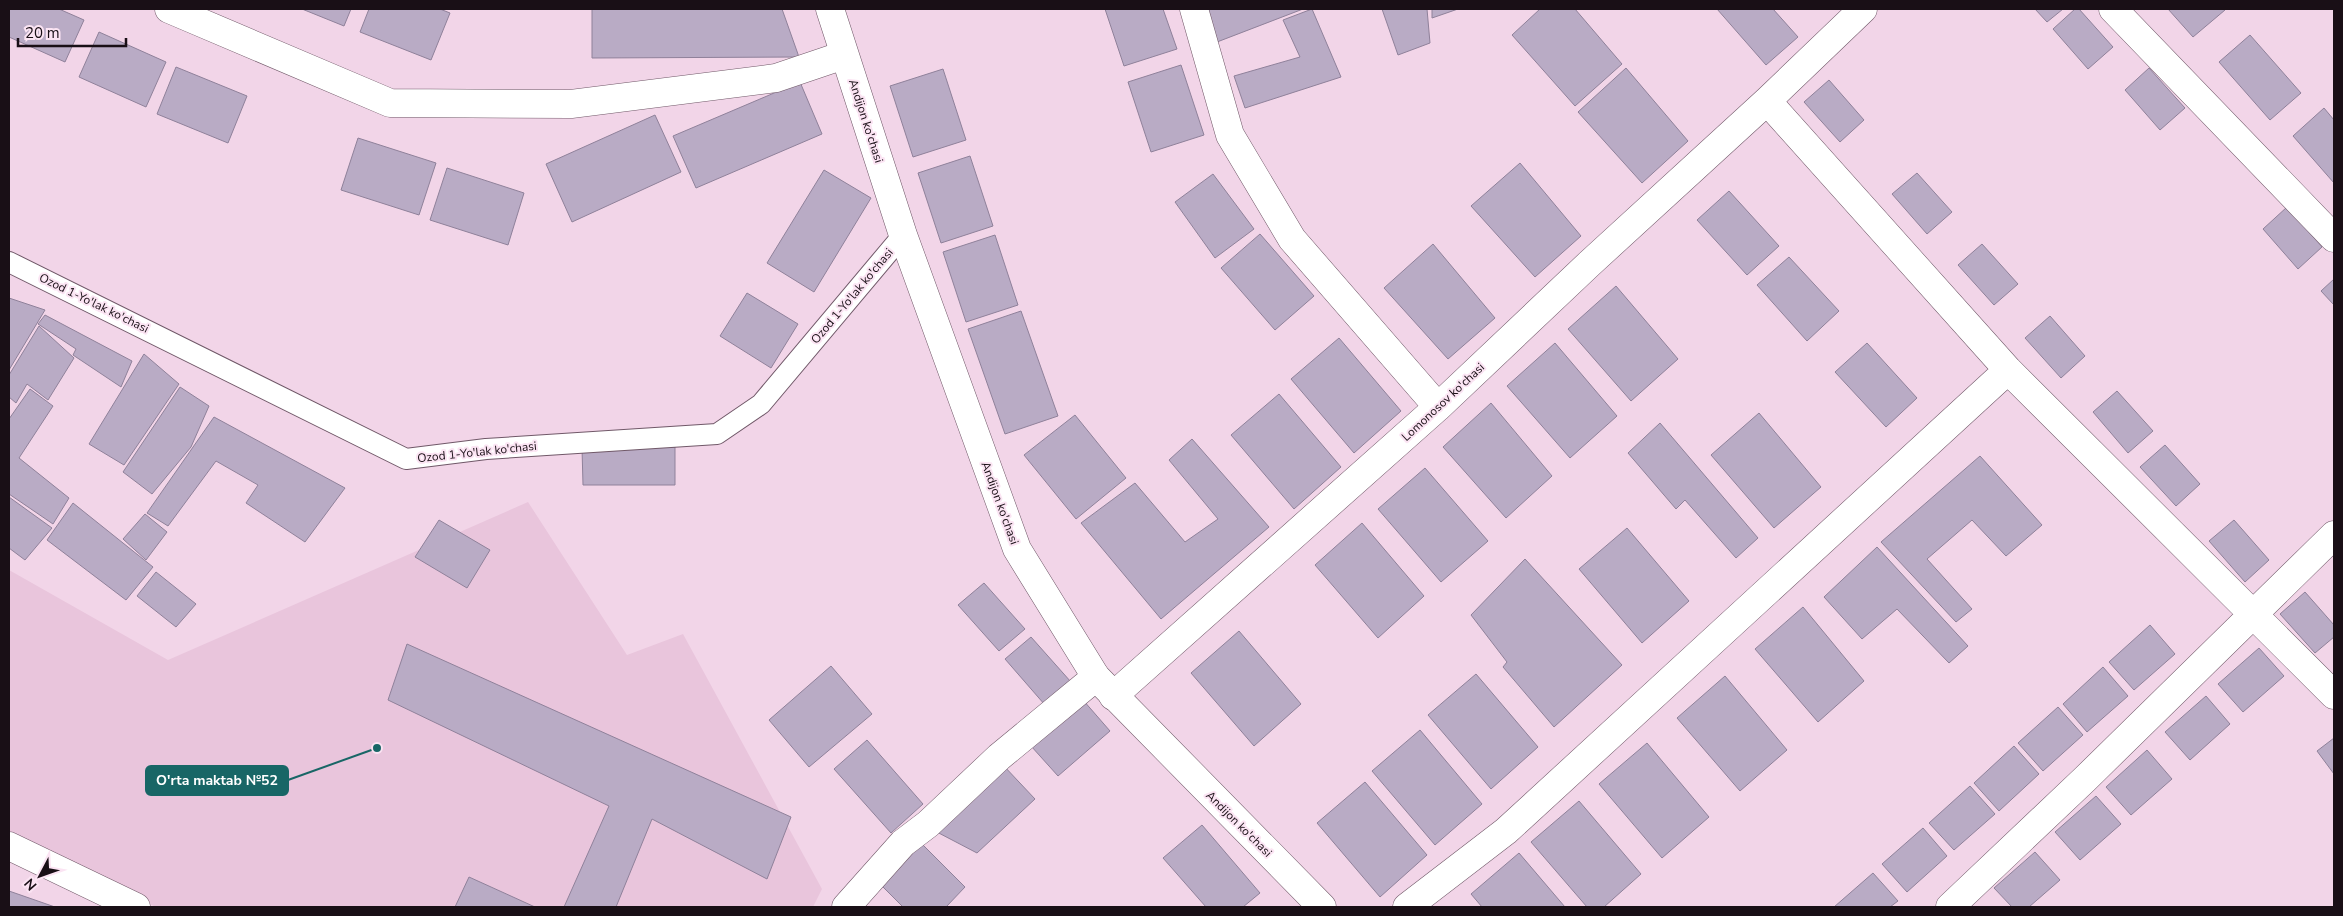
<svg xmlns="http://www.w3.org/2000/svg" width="2343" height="916" font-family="'Nunito Sans',sans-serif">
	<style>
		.built { fill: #e9c5dc }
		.building { fill: #b9abc5; stroke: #8f819a }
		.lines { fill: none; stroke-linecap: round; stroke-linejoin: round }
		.lane-casing { stroke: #705868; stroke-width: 22 }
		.street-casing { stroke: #705868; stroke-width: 29 }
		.secondary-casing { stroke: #705868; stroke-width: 29 }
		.lane { stroke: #fff; stroke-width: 20 }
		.street { stroke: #fff; stroke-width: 28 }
		.secondary { stroke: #fff; stroke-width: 28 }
		.labels { text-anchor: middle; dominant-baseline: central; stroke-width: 4; stroke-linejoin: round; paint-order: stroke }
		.street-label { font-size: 12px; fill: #190f16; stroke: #fbe4f3 }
		.leader { fill: none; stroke: #186666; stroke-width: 2 }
		.callout-dot { fill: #186666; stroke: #fbe4f3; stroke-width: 2 }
		.callout { fill: #186666; stroke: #186666; stroke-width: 2 }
		.callout-label { font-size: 14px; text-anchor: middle; font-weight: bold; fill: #fff }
	</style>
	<rect width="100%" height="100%" fill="#f2d5e8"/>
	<path class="built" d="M528,502L627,655L683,634L822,889L813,907H156L9,837V570L168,660Z"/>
	<path class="building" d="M9,9H59L84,20L65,62L9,37Z
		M302,9H351L344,26Z
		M369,9H440L450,13L431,60L360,32Z
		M592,9H782L799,57L592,58Z
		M1105,9H1163L1177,49L1124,66Z
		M1208,9H1303L1217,42Z
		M1312,9L1341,77L1245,108L1234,76L1300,57L1283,20Z
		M1382,9H1427L1430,43L1398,55Z
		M1432,9H1458L1432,18Z
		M1540,9H1575L1622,64L1575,106L1512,35Z
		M1717,9H1773L1798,37L1766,65Z
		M2035,9H2063L2047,22Z
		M2075,9H2079L2113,47L2088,69L2053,29Z
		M2168,9H2224L2225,10L2193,37Z
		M99,32L166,62L146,107L79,77Z
		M2250,35L2301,93L2270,120L2219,62Z
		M1181,65L1204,135L1151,152L1128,82Z
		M176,67L247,96L228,143L157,114Z
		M1626,68L1688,141L1642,183L1578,112Z
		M2149,68L2185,108L2160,130L2125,90Z
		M943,69L966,140L913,157L890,86Z
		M1829,80L1864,120L1840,142L1804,102Z
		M800,82L822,134L696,188L673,136Z
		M2324,108L2334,120V183L2293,136Z
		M655,115L681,172L572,222L546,164Z
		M358,138L436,163L419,215L341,190Z
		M970,156L993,226L941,243L918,173Z
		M1520,163L1581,236L1535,277L1471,206Z
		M447,168L524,193L508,245L430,220Z
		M824,170L871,198L814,292L767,263Z
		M1917,173L1952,212L1927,234L1892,194Z
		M1213,174L1254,229L1215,258L1175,202Z
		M1729,191L1779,246L1747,275L1697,220Z
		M2287,207L2322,247L2298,269L2263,229Z
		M1260,234L1314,296L1275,330L1221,268Z
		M995,235L1018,305L966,322L943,252Z
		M1433,244L1495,318L1448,359L1384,288Z
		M1982,244L2018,284L1994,305L1958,265Z
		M1789,257L1839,311L1807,341L1757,285Z
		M2334,279V305L2321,291Z
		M1616,286L1678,359L1631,401L1568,329Z
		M747,293L798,324L771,368L720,336Z
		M9,298L45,310L9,370Z
		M1021,311L1058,416L1005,434L968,329Z
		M45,315L132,361L121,387L73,355L76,349L38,324Z
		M2050,316L2085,356L2061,378L2025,338Z
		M39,326L74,358L48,400L27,384L16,403L9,397V375Z
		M1339,338L1401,411L1354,453L1291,379Z
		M1555,343L1617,416L1570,458L1507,386Z
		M1867,343L1917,398L1886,427L1835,372Z
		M144,354L179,384L124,465L89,444Z
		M180,387L209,406L191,447L152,494L123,472Z
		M30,389L53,406L19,458L69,498L53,524L9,494V419Z
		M2117,391L2153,431L2128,453L2093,412Z
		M1279,394L1341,467L1294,509L1231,435Z
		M1491,403L1552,476L1506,518L1443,447Z
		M1759,413L1821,487L1774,528L1711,455Z
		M1075,415L1126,478L1076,519L1024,455Z
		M214,417L345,488L305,542L246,503L258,485L216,461L168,526L147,513Z
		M1660,423L1758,538L1736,558L1685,500L1676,509L1628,453Z
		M1192,439L1269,527L1161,619L1081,523L1135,483L1185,542L1218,519L1169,460Z
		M2165,445L2200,484L2176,506L2140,467Z
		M675,447V485H583L582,448Z
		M1980,456L2042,525L2006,556L1972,520L1927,559L1972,609L1956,622L1881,542Z
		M1425,468L1488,541L1441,582L1378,509Z
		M9,497L52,528L25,560L9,548Z
		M73,503L153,567L126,600L47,540Z
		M145,514L167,532L146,560L123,539Z
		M439,520L490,550L467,588L415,557Z
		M2234,520L2269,560L2245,582L2209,541Z
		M1362,523L1424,596L1378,638L1315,565Z
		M1627,528L1689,601L1642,643L1579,569Z
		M1877,547L1968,646L1949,663L1897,609L1862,639L1824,597Z
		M1525,559L1622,665L1554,727L1503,667L1507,662L1471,615Z
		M156,572L196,604L176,627L137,596Z
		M984,583L1025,629L999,651L958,605Z
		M2305,592L2334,625V637L2315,653L2280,614Z
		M1803,607L1864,681L1818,722L1755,649Z
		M2150,625L2175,654L2134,690L2109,662Z
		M1239,631L1301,704L1254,746L1191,673Z
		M1031,637L1071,682L1045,705L1005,659Z
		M407,644L791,817L767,879L652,819L616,907H564L609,806L388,700Z
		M2259,648L2284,676L2243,712L2218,684Z
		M831,666L872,714L809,767L769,720Z
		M2103,667L2128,696L2087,732L2063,704Z
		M1476,674L1538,747L1491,789L1428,715Z
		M1725,676L1787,750L1740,791L1677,718Z
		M2206,696L2230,724L2190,760L2165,732Z
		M1083,700L1110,731L1058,776L1031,746Z
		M2058,707L2083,735L2043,771L2018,743Z
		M1420,730L1482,804L1435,845L1372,771Z
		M2334,738V774L2317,751Z
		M867,740L923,804L891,833L834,769Z
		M1647,743L1709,817L1662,858L1599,784Z
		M2014,746L2039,774L1999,811L1974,783Z
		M2147,750L2172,779L2131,815L2106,787Z
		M1003,765L1035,799L977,853L933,830Z
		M1365,782L1427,855L1380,897L1317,823Z
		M1970,786L1995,814L1954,850L1929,823Z
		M2096,796L2121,824L2080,860L2055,832Z
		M1579,801L1641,874L1604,907H1587L1531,842Z
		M1202,825L1260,893L1243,907H1206L1163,858Z
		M1923,828L1947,856L1907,892L1882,864Z
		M922,844L965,887L946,907H903L881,885Z
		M2035,852L2060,880L2029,907H2012L1994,888Z
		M1519,853L1565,907H1482L1471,894Z
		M1873,873L1898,901L1890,907H1834Z
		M469,877L535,907H455Z
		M9,891L55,907H9Z"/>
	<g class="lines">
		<defs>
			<path id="lane" d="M9,262L406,459L486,449L717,434L761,404L903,235"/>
			<path id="street" d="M169,9L390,103L571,104L776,78L844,55
				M1194,9L1230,135L1292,239L1438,407
				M1863,9L1767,101L2008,370L2334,695
				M2113,9L2334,238
				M1113,696L1438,407L1589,264L1767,101
				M9,846L136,907
				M846,907L903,843L928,824L999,757L1096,677
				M1407,907L1506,831L2008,370
				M1950,907L2085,779L2334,535"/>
			<path id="secondary" d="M830,9L903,235L1017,549L1096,677L1322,907"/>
		</defs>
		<use href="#lane" class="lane-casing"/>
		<use href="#street" class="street-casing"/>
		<use href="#secondary" class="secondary-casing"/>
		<use href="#lane" class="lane"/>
		<use href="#street" class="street"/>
		<use href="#secondary" class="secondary"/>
	</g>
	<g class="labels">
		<g class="street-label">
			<text transform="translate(866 121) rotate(72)">Andijon ko'chasi</text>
			<text transform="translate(852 296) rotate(-50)">Ozod 1-Yo'lak ko'chasi</text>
			<text transform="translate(94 303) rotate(26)">Ozod 1-Yo'lak ko'chasi</text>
			<text transform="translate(1443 402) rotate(-43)">Lomonosov ko'chasi</text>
			<text transform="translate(477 452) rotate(-6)">Ozod 1-Yo'lak ko'chasi</text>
			<text transform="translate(1000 503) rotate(70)">Andijon ko'chasi</text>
			<text transform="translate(1239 824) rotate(45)">Andijon ko'chasi</text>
		</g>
	</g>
	<path class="leader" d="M377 748L288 780"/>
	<circle class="callout-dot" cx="377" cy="748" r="5"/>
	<rect class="callout" x="146" y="766" width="142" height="29" rx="5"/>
	<g class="callout-label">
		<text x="217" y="785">O'rta maktab №52</text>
	</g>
	<rect width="2343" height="916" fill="none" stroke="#190f16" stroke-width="20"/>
	<g transform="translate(40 876) rotate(229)" stroke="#fbe4f3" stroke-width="4" paint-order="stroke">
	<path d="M0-4L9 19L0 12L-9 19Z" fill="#190f16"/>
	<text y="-8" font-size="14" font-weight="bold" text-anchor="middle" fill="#190f16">N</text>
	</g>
	<path d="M18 38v8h108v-8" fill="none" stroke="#190f16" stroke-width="2.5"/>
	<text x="25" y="38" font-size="15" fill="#190f16" stroke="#fbe4f3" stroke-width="4" paint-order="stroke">20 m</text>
</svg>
